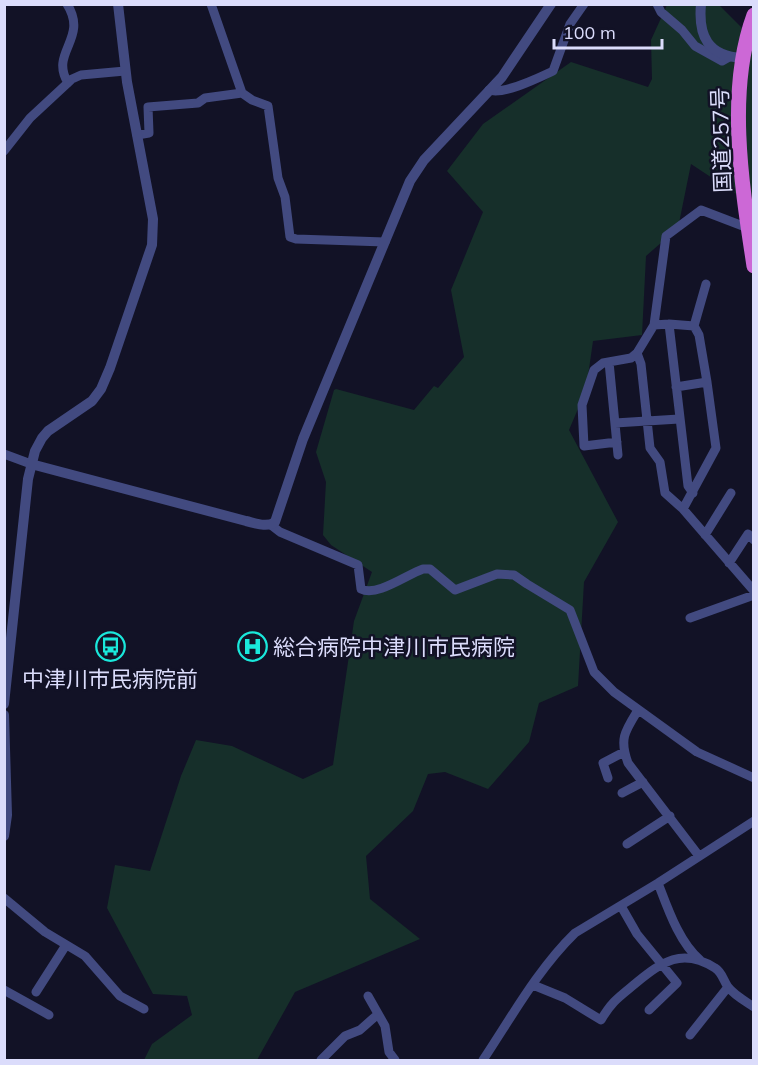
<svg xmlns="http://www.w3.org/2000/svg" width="758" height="1065" font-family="Mulish,'Noto Sans JP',sans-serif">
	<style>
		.green { fill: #162f2a }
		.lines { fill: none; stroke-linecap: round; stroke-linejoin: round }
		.minor { stroke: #424a80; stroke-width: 9 }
		.tertiary { stroke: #424a80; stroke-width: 10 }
		.trunk { stroke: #cc68d6; stroke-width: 15 }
		.labels { text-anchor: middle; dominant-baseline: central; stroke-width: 5; stroke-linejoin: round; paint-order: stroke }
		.street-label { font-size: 22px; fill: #dbdcfb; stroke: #121226 }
		.poi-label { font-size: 22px; fill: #dbdcfb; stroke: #121226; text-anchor: start }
	</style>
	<rect width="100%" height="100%" fill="#121226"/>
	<path class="green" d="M667,5H719L753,39V205L691,164L678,228L646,256L642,335L593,341L586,390L569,430L618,522L584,582L578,686L539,703L529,742L488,789L445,772L428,774L413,811L366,856L370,899L420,939L295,992L257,1060H144L152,1044L192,1015L187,996L153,994L107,908L115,865L150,871L181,776L196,740L232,746L303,779L333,765L354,621L372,572L331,545L323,535L326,482L316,452L334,390L336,389L414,410L434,386L438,388L464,357L451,290L483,212L447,171L483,124L571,62L648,87L652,79L651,40Z"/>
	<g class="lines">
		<path class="minor" d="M67,4C89,39 49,52 68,83
			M211,4L242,93L252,100L268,106L278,178L285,197L290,237L296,239L385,242
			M657,4L661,12L682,30L695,46L722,61L729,57
			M489,90C504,95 538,78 553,71L570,24L584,4
			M137,135L149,133L148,107L198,103L205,98L242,93
			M4,151L30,118L72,79L81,75L125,71
			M669,324L688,486L693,493
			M654,325L669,324L694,326L699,335L707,382L716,448L683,509
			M694,326L706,284
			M637,353L641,364L650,448L660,462L665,493L683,509L754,591
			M609,362L618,455
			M676,387L707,382
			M615,423L679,419
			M617,442L584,446L582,405L594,370L603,363L631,358L637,353L654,325L666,236L701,210L748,228
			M4,454L31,464
			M271,525L280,532L358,565L361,589C377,597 406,575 423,569H430L455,590L497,574L514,575L527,584L570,610L594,672L614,692L697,752L754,778
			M705,535L731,493
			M729,563L748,534L754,540
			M690,618L754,595
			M638,710C625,731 619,739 628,763L699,856
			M608,778L603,763L624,752
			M622,793L643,782
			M627,844L670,816
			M658,883C668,909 679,942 700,960
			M4,898L45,932L85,956L120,996L144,1009
			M621,906L637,934L677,983L649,1010
			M533,985L565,998L601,1020C612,1001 619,997 636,983C662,962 682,947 715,968C722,972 723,980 728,987C734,995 745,1001 754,1007
			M4,990L49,1015
			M36,992L66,945
			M368,996L385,1026L389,1052L395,1060
			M690,1035L728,987
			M321,1060L345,1036L360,1030L377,1015
			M483,1060C511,1018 538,969 575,933L658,883L754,821"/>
		<path class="tertiary" d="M701,4C698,36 708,56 742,58
			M31,464L246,521C255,523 267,528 275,522L303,439L410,181L424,160L502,77L551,4
			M4,704L28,479L35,451L42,438L48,431L92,401L101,389L110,368L152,245L153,219L127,82L118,4
			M4,715L7,815L4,836"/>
		<path class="trunk" d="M754,15C726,91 742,187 754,266"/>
	</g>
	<defs>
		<symbol id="bus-ring" viewBox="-11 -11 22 22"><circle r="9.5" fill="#121226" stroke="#1ae8db" stroke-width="1.5"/><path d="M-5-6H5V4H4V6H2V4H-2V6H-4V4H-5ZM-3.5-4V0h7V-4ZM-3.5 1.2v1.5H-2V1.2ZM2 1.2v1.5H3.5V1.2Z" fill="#1ae8db"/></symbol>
		<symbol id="hospital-ring" viewBox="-11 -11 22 22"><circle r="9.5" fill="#121226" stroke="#1ae8db" stroke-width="1.5"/><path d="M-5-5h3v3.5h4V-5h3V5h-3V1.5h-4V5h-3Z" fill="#1ae8db"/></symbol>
	</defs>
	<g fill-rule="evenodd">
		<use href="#bus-ring" x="94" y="630" width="33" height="33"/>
		<use href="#hospital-ring" x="236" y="630" width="33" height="33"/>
	</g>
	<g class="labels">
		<g class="street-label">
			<text transform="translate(721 140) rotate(-92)">国道257号</text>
		</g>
		<g class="poi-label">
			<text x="273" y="647">総合病院中津川市民病院</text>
			<text x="110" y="679" text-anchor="middle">中津川市民病院前</text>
		</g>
	</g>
	<rect width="758" height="1065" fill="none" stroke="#dbdcfb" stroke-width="12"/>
	<path d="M554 39v9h108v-9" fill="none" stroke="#dbdcfb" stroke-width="3"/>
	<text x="563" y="39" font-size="18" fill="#dbdcfb" stroke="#121226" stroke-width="4.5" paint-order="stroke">100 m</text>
</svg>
